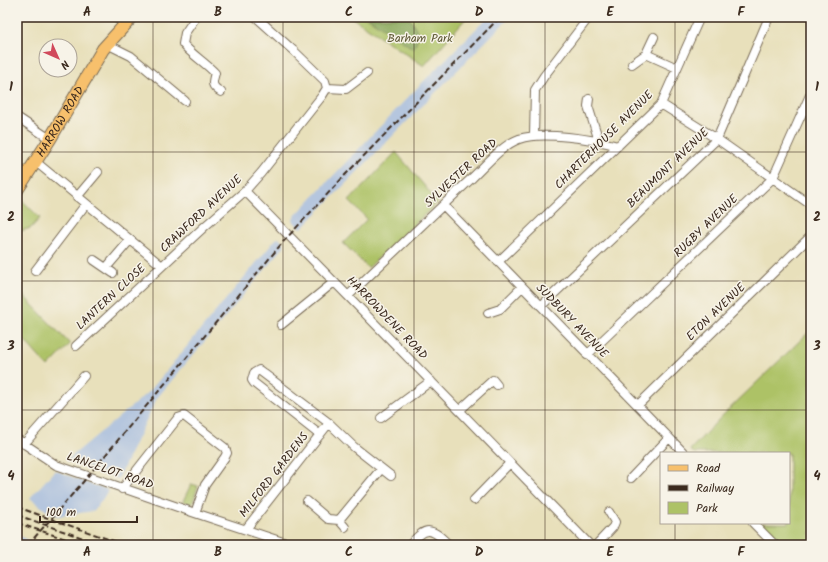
<svg xmlns="http://www.w3.org/2000/svg" width="828" height="562" font-family="Kalam,sans-serif">
	<style>
		.industrial { fill: #b5c6de }
		.green { fill: #adc266; stroke: #747642 }
		.forest { fill: #8aa85b; stroke: #62693c }
		.lines { fill: none; stroke-linecap: round; stroke-linejoin: round }
		.street-casing { stroke: #786a55; stroke-width: 10 }
		.primary-casing { stroke: #786a55; stroke-width: 14 }
		.street { stroke: #fff; stroke-width: 8 }
		.primary { stroke: #f7c06c; stroke-width: 12 }
		.rail { stroke: #3b2a1e; stroke-width: 2; stroke-dasharray: 6 3; stroke-linecap: butt }
		.grid { fill: none; stroke: #3b2a1e; stroke-width: 1; stroke-opacity: 0.55 }
		.labels { text-anchor: middle; dominant-baseline: central; stroke-width: 3; stroke-linejoin: round; paint-order: stroke }
		.park-label { font-size: 12px; fill: #5d5834; stroke: #f7f3e8 }
		.street-label { font-size: 12px; fill: #3b2a1e; stroke: #f7f3e8 }
		.neatline { fill: none; stroke: #3b2a1e; stroke-width: 1.5 }
		.grid-label { font-size: 13px; text-anchor: middle; font-weight: bold; fill: #3b2a1e }
	</style>
	<rect width="100%" height="100%" fill="#f7f3e8"/>
	<filter id="ink" filterUnits="userSpaceOnUse"><feTurbulence type="fractalNoise" baseFrequency=".025" numOctaves="2"/><feDisplacementMap in="SourceGraphic" scale="8" xChannelSelector="R" yChannelSelector="G"/><feConvolveMatrix kernelMatrix="1 2 1 2 8 2 1 2 1" color-interpolation-filters="sRGB"/></filter>
	<filter id="wash" filterUnits="userSpaceOnUse"><feTurbulence type="fractalNoise" baseFrequency=".012" numOctaves="4" result="noise"/><feDisplacementMap in="SourceGraphic" scale="16" xChannelSelector="R" yChannelSelector="G"/><feGaussianBlur stdDeviation="0.9" result="paint"/><feColorMatrix in="noise" values="0 0 0 0 0 0 0 0 0 0 0 0 0 0 0 0 0 1.4 0 .05"/><feComposite in="paint" operator="in"/></filter>
	<g filter="url(#wash)">
		<rect width="100%" height="100%" fill="#e8e0bb"/>
		<path class="industrial" d="M488,17H510L302,228L299,227L294,222L293,218L412,93Z
			M279,238L284,243V247L157,398L118,479L88,466L66,461L149,392L276,239Z
			M55,470L87,483L109,490L94,511L58,516L48,512L30,498Z
			M17,535L35,543L44,545H17Z"/>
		<path class="green" d="M351,17H467L424,66Z
			M396,152L438,202L368,268L343,243L367,219L349,201Z
			M19,197L40,218L31,228L17,232V199Z
			M17,289L70,344L48,367L17,332Z
			M811,330V545H783L762,523H789V453H694L690,450L722,416Z
			M191,484L198,486L192,505L183,501Z"/>
		<path class="forest" d="M367,17H408C418,30 420,33 414,49Z"/>
	</g>
	<g filter="url(#ink)">
		<g class="lines">
			<defs>
				<path id="street" d="M115,17L126,24
					M196,17L185,33L183,44C192,55 205,62 215,73C212,83 211,86 221,92
					M256,17L295,52L325,81L327,88
					M17,20V17
					M107,44L131,56L185,101
					M646,54L677,68
					M632,64L646,54L654,37
					M327,88L346,89L367,73
					M589,99L588,106L599,141
					M661,104L717,139L811,205
					M17,117L50,139
					M534,136L535,90L544,76L589,17
					M36,162L162,266
					M245,191L348,296L590,545
					M77,197L98,172
					M443,205L684,453
					M94,260L113,273
					M498,262L661,104L700,17
					M106,268L130,240
					M35,271L86,204
					M348,296C390,256 430,217 472,178C485,166 502,145 519,139C542,131 593,139 618,146
					M541,306L717,139L769,17
					M488,313L500,309L522,287
					M281,325L334,282
					M76,346L204,227L245,191L261,173L322,96L327,88
					M587,355L773,178L811,93
					M638,405L811,236
					M460,410L493,380L497,385
					M381,418L431,381
					M320,435L254,383L252,380L254,373L259,370L329,423L354,447L391,476
					M17,439L56,465L195,513L292,545
					M24,444L84,376
					M631,478L669,438
					M122,489L178,418L184,416L225,448L227,453L225,457L205,485L195,513
					M474,500L510,463
					M307,501L328,519L339,520L345,527
					M339,520L381,469
					M753,523L775,545
					M246,529L329,423
					M410,545C426,525 432,528 449,545
					M596,545L613,527L615,522L609,512"/>
				<g id="primary">
					<path id="s1" d="M17,190L50,139L103,49L132,17"/>
				</g>
			</defs>
			<use href="#street" class="street-casing"/>
			<use href="#primary" class="primary-casing"/>
			<use href="#street" class="street"/>
			<use href="#primary" class="primary"/>
			<path class="rail" d="M17,507L125,545
				M17,515L103,545
				M17,523L84,545
				M28,545L83,482L283,242L347,173L500,17"/>
		</g>
	</g>
	<path class="grid" d="M153,17V545M283,17V545M414,17V545M545,17V545M675,17V453M17,152H811M17,281H811M17,410H811M675,523V545"/>
	<g class="labels">
		<g class="park-label">
			<text x="420" y="38">Barham Park</text>
		</g>
		<g class="street-label">
			<text stroke="none"><textPath href="#s1" startOffset="81">HARROW ROAD</textPath></text>
			<text transform="translate(604 140) rotate(-45)">CHARTERHOUSE AVENUE</text>
			<text transform="translate(668 168) rotate(-44)">BEAUMONT AVENUE</text>
			<text transform="translate(461 173) rotate(-43)">SYLVESTER ROAD</text>
			<text transform="translate(201 214) rotate(-43)">CRAWFORD AVENUE</text>
			<text transform="translate(706 226) rotate(-44)">RUGBY AVENUE</text>
			<text transform="translate(111 297) rotate(-43)">LANTERN CLOSE</text>
			<text transform="translate(716 312) rotate(-44)">ETON AVENUE</text>
			<text transform="translate(387 318) rotate(46)">HARROWDENE ROAD</text>
			<text transform="translate(572 321) rotate(46)">SUDBURY AVENUE</text>
			<text transform="translate(110 471) rotate(19)">LANCELOT ROAD</text>
			<text transform="translate(274 475) rotate(-52)">MILFORD GARDENS</text>
		</g>
	</g>
	<rect width="828" height="562" fill="none" stroke="#f7f3e8" stroke-width="44"/>
	<rect x="660" y="452" width="130" height="72" fill="#f7f3e8" stroke="#aca397"/>
	<rect x="668" y="465" width="20" height="6" fill="#f7c06c" stroke="#aca397"/>
	<text x="696" y="472" font-size="12" fill="#3b2a1e">Road</text>
	<rect x="668" y="485" width="20" height="6" fill="#3b2a1e" stroke="#aca397"/>
	<text x="696" y="492" font-size="12" fill="#3b2a1e">Railway</text>
	<rect x="668" y="502" width="20" height="12" fill="#adc266" stroke="#aca397"/>
	<text x="696" y="512" font-size="12" fill="#3b2a1e">Park</text>
	<g transform="translate(58 58) rotate(135)"><circle r="19" fill="#f7f3e8" stroke="#aca397"/>
	<path d="M0-3L7 15L0 10L-7 15Z" fill="#d1495b"/>
	<text y="-6" font-size="11" font-weight="bold" text-anchor="middle" fill="#3b2a1e">N</text>
	</g>
	<path d="M40 516v6h97v-6" fill="none" stroke="#3b2a1e" stroke-width="2"/>
	<text x="46" y="516" font-size="12" fill="#3b2a1e" stroke="#f7f3e8" stroke-width="3" paint-order="stroke">100 m</text>
	<rect x="22" y="22" width="784" height="518" class="neatline"/>
	<g class="grid-label">
		<text x="87" y="16">A</text>
		<text x="218" y="16">B</text>
		<text x="349" y="16">C</text>
		<text x="479" y="16">D</text>
		<text x="610" y="16">E</text>
		<text x="741" y="16">F</text>
		<text x="11" y="91">1</text>
		<text x="817" y="91">1</text>
		<text x="11" y="221">2</text>
		<text x="817" y="221">2</text>
		<text x="11" y="350">3</text>
		<text x="817" y="350">3</text>
		<text x="11" y="480">4</text>
		<text x="817" y="480">4</text>
		<text x="87" y="556">A</text>
		<text x="218" y="556">B</text>
		<text x="349" y="556">C</text>
		<text x="479" y="556">D</text>
		<text x="610" y="556">E</text>
		<text x="741" y="556">F</text>
	</g>
</svg>
